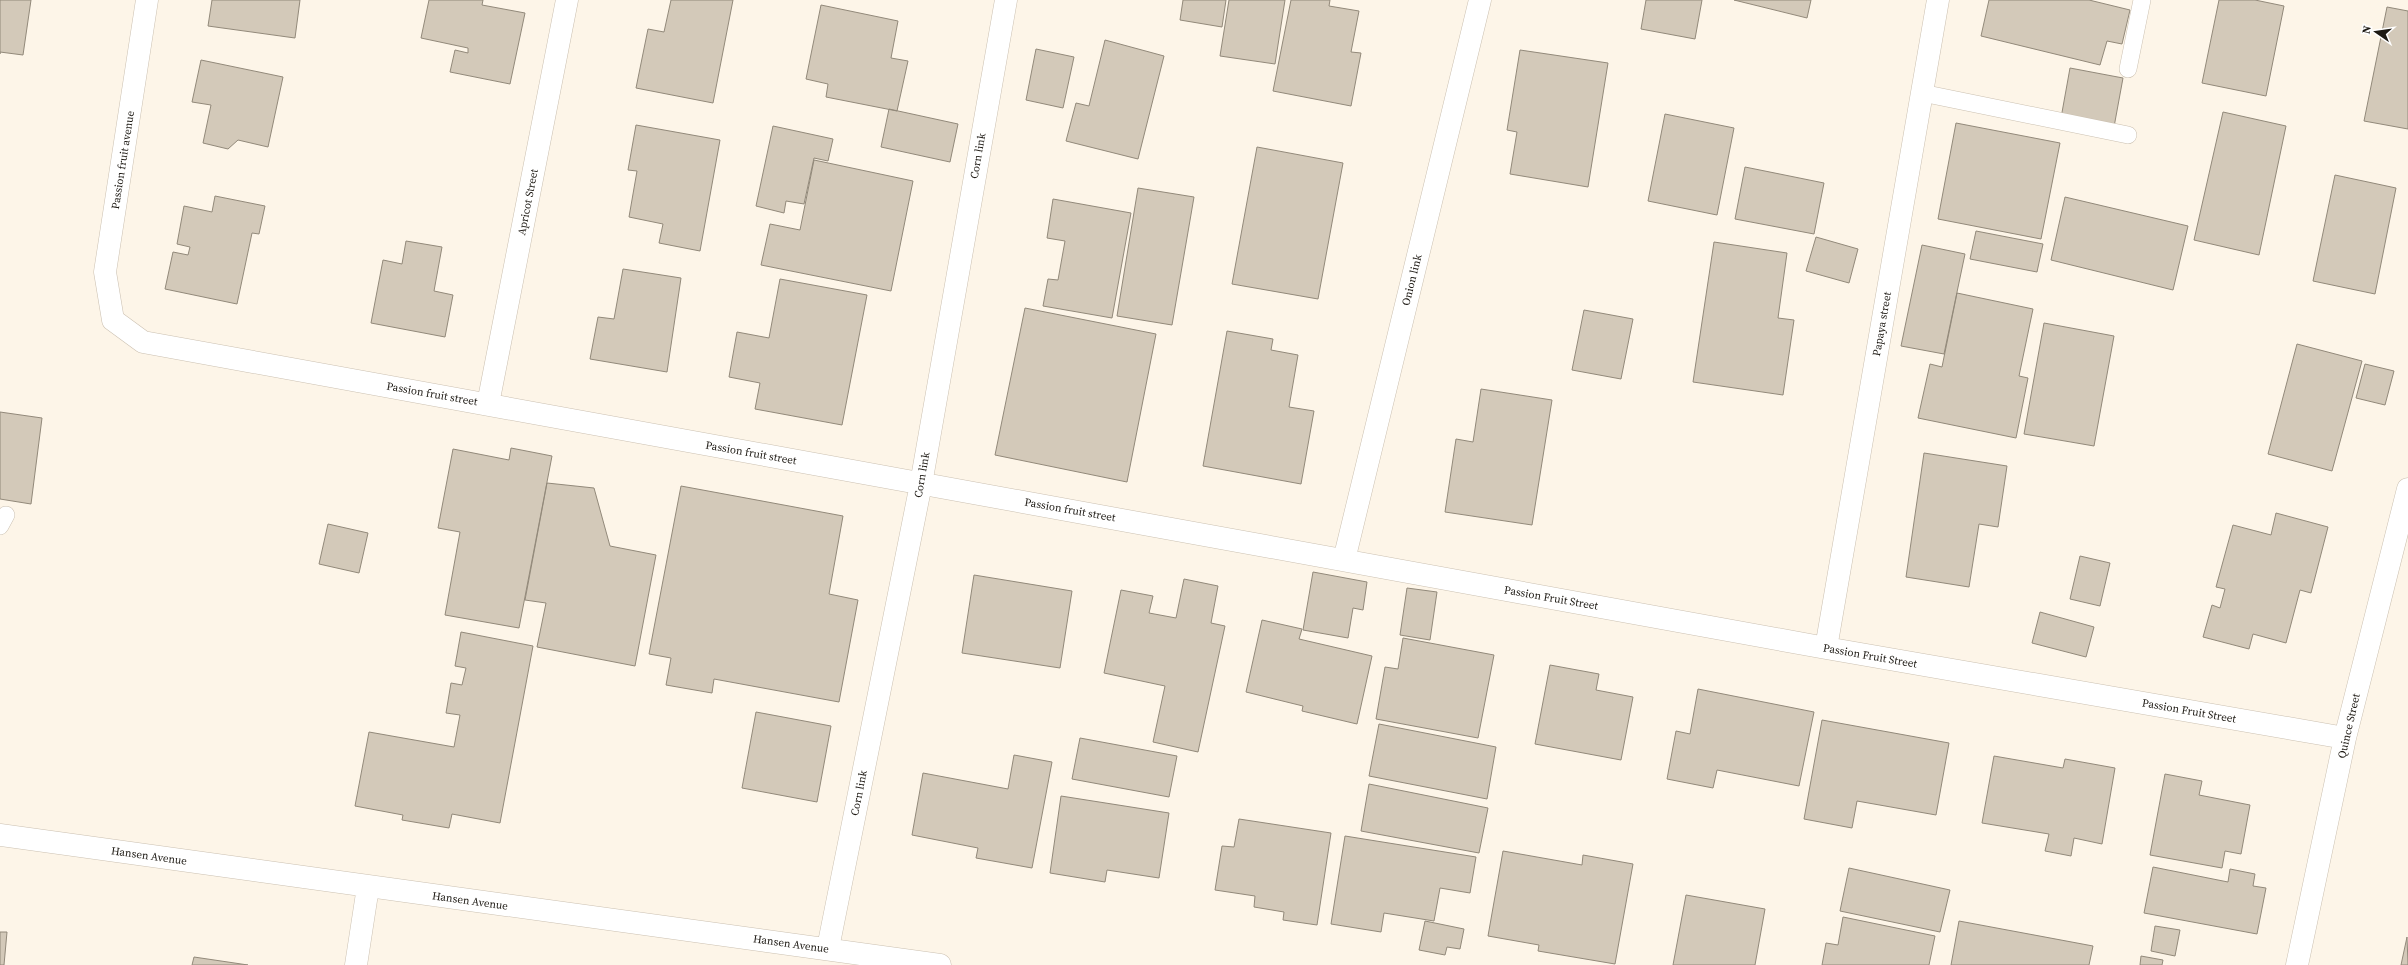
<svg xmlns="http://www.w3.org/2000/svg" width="2408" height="965" font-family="'Source Serif 4',serif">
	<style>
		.building { fill: #d3c9b9; stroke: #92897a }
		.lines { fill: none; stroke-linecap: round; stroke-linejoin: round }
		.service-casing { stroke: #cbc0b1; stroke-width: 18 }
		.minor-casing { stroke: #cbc0b1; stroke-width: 23 }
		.service { stroke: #fff; stroke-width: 17 }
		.minor { stroke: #fff; stroke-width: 22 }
		.labels { text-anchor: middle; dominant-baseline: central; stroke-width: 3; stroke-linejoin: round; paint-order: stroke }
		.street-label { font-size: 11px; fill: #1d1913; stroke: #fff }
	</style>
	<rect width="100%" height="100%" fill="#fdf5e8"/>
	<path class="building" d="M0,0H31L23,55L0,52V54Z
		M212,0H300L295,38L208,26Z
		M429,0H483L482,5L525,13L510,84L450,72L455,50L468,53V48L421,38Z
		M671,0H733L713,103L636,88L648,29L664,32Z
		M1183,0H1226L1222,27L1180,20Z
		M1229,0H1285L1275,64L1220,56Z
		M1291,0H1330L1329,6L1359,11L1351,52L1361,53L1351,106L1273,91Z
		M1646,0H1702L1695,39L1641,29Z
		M1734,0H1811L1807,18Z
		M1989,0H2089L2130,10L2122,44L2107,41L2100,65L1981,36Z
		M2219,0H2255L2284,6L2266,96L2202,83Z
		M821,5L898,21L891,58L908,61L897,111L826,97L828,84L806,79Z
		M2387,7L2408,11V129L2364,121Z
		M1105,40L1164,56L1138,159L1066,141L1076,103L1089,106Z
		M1036,49L1074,57L1063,108L1026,100Z
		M1520,50L1608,63L1588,187L1510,174L1517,132L1507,130Z
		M201,60L283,77L268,147L238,140L228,149L203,143L211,105L192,102Z
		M2070,68L2123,78L2114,127L2061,118Z
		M889,109L958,124L950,162L881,147Z
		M2223,112L2286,126L2259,255L2194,240Z
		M1665,114L1734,128L1717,215L1648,201Z
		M1956,123L2060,143L2041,239L1938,219Z
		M636,125L720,140L700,251L659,243L663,224L629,217L637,171L628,170Z
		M773,126L833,139L828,161L814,158L804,204L786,201L784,213L756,206Z
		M1257,147L1343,163L1318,299L1232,284Z
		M814,160L913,181L891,291L761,265L770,224L800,230Z
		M1745,167L1824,183L1814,234L1735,219Z
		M2335,175L2396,188L2375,294L2313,281Z
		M1138,188L1194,197L1172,325L1117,316Z
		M215,196L265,206L259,234L252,233L237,304L165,289L173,252L188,255L190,247L177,244L184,206L212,212Z
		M2065,197L2188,226L2173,290L2051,260Z
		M1053,199L1131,213L1112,318L1043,306L1048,279L1058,280L1065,241L1047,238Z
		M1976,231L2043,244L2037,272L1970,259Z
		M1816,237L1858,249L1849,283L1806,271Z
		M406,241L442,247L434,291L453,295L445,337L371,323L383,260L402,264Z
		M1714,242L1787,253L1778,318L1794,320L1783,395L1693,382Z
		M1922,245L1965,254L1944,354L1901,346Z
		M623,269L681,278L667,372L590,359L598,317L614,319Z
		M780,279L867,295L842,425L755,409L760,383L729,377L737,332L769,338Z
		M1957,293L2033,309L2019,376L2028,378L2016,438L1918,418L1930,364L1942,367Z
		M1025,308L1156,334L1127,482L995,455Z
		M1584,310L1633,319L1621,379L1572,370Z
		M2044,323L2114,336L2094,446L2024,434Z
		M1227,331L1273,339L1271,350L1298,355L1289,407L1314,411L1301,484L1203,466Z
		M2297,344L2362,361L2332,471L2268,454Z
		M2365,364L2394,371L2385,405L2356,398Z
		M1481,389L1552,400L1532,525L1445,512L1456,439L1473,442Z
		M0,412L42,418L31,504L0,499Z
		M511,448L552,456L519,628L445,615L460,532L438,528L453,449L509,460Z
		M1924,453L2007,466L1998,527L1979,524L1969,587L1906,577Z
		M547,483L594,488L610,546L656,555L635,666L537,647L546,603L525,600Z
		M681,486L843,516L829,594L858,600L839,702L714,679L712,693L666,685L671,658L649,654Z
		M2276,513L2328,527L2311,593L2300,590L2286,643L2253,634L2249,649L2203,637L2212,605L2220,608L2225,589L2216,587L2233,525L2271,535Z
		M328,524L368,533L359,573L319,564Z
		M2080,556L2110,563L2100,606L2070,599Z
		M1313,572L1367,582L1363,610L1353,608L1348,638L1303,630Z
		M974,575L1072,591L1060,668L962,653Z
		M1184,579L1218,586L1211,623L1225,626L1198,752L1153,742L1165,686L1104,673L1121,590L1153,596L1149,613L1176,618Z
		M1407,588L1437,592L1430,640L1400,635Z
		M2040,612L2094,627L2086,657L2032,643Z
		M1262,620L1302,629L1299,639L1372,656L1357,724L1302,711L1303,706L1246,692Z
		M461,632L533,646L500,823L452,814L449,828L402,820L403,815L355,806L369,732L454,747L460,715L446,713L451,683L462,685L466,668L455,666Z
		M1403,638L1494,655L1478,738L1376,719L1385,667L1398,669Z
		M1550,665L1599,674L1596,690L1633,697L1621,760L1535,744Z
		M1698,689L1814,712L1799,786L1717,770L1713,788L1667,779L1676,731L1690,734Z
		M756,712L831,726L817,802L742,788Z
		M1822,720L1949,743L1936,815L1857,801L1852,828L1804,819Z
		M1379,724L1496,747L1487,799L1369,776Z
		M1080,738L1177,756L1169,797L1072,779Z
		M1014,755L1052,762L1032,868L976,858L978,848L912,835L923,773L1008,789Z
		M1994,756L2063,768L2065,759L2115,768L2102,844L2074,838L2071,856L2045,851L2049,834L1982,823Z
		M2165,774L2202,781L2199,795L2250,805L2241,854L2225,851L2222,868L2150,855Z
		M1369,784L1488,808L1479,853L1361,831Z
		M1061,796L1169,813L1159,878L1107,870L1105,882L1050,873Z
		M1239,819L1331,833L1317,925L1283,920L1284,912L1254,907L1255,896L1215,890L1222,846L1234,847Z
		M1345,836L1476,857L1470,893L1440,888L1434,921L1384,913L1381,932L1331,924Z
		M1503,851L1582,865L1583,855L1633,864L1615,964L1538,951L1539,945L1488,936Z
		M2153,867L2228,882L2230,869L2255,874L2253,886L2266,888L2257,934L2144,913Z
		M1849,868L1950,890L1940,932L1840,911Z
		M1686,895L1765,909L1755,965H1673Z
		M1843,917L1935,936L1929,965H1822L1826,943L1838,945Z
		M1425,921L1464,929L1460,949L1447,947L1445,955L1419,950Z
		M1959,921L2093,946L2089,965H1951Z
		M2155,926L2180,930L2175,956L2151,951Z
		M0,932H7L4,965H0Z
		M2407,937L2408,965H2401Z
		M2141,956L2163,960L2162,965H2140Z
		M194,957L248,965H192Z"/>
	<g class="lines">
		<defs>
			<path id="service" d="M2128,69L2142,0
				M1922,93L2128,135
				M0,526L6,515"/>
			<path id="minor" d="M147,0L105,272L113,320L143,342L1826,648L2345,738
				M488,404L567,0
				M1344,560L1480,0
				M1826,648L1938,0
				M0,835L940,965
				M828,948L921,484L1006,0
				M356,965L368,887
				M2297,965L2345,738L2408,489"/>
		</defs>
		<use href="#service" class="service-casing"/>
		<use href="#minor" class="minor-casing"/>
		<use href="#service" class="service"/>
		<use href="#minor" class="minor"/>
	</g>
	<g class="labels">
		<g class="street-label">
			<text transform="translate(978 156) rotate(-80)">Corn link</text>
			<text transform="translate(123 160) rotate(-81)">Passion fruit avenue</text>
			<text transform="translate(528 202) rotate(-79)">Apricot Street</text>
			<text transform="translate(1412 280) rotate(-76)">Onion link</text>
			<text transform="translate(1882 324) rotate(-80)">Papaya street</text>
			<text transform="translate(432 394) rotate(10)">Passion fruit street</text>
			<text transform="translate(751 453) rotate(10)">Passion fruit street</text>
			<text transform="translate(922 475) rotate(-80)">Corn link</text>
			<text transform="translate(1070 510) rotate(10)">Passion fruit street</text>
			<text transform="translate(1551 598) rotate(10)">Passion Fruit Street</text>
			<text transform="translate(1870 656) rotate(10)">Passion Fruit Street</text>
			<text transform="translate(2189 711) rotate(10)">Passion Fruit Street</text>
			<text transform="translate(2349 726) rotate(-77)">Quince Street</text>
			<text transform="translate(859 793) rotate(-79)">Corn link</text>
			<text transform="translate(149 856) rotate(8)">Hansen Avenue</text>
			<text transform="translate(470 901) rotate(8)">Hansen Avenue</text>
			<text transform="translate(791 944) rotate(8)">Hansen Avenue</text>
		</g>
	</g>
	<g transform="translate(2376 32) rotate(283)" stroke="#ffffff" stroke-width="3" paint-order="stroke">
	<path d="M0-3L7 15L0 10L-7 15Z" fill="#1d1913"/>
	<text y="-6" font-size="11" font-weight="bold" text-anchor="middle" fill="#1d1913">N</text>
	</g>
</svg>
